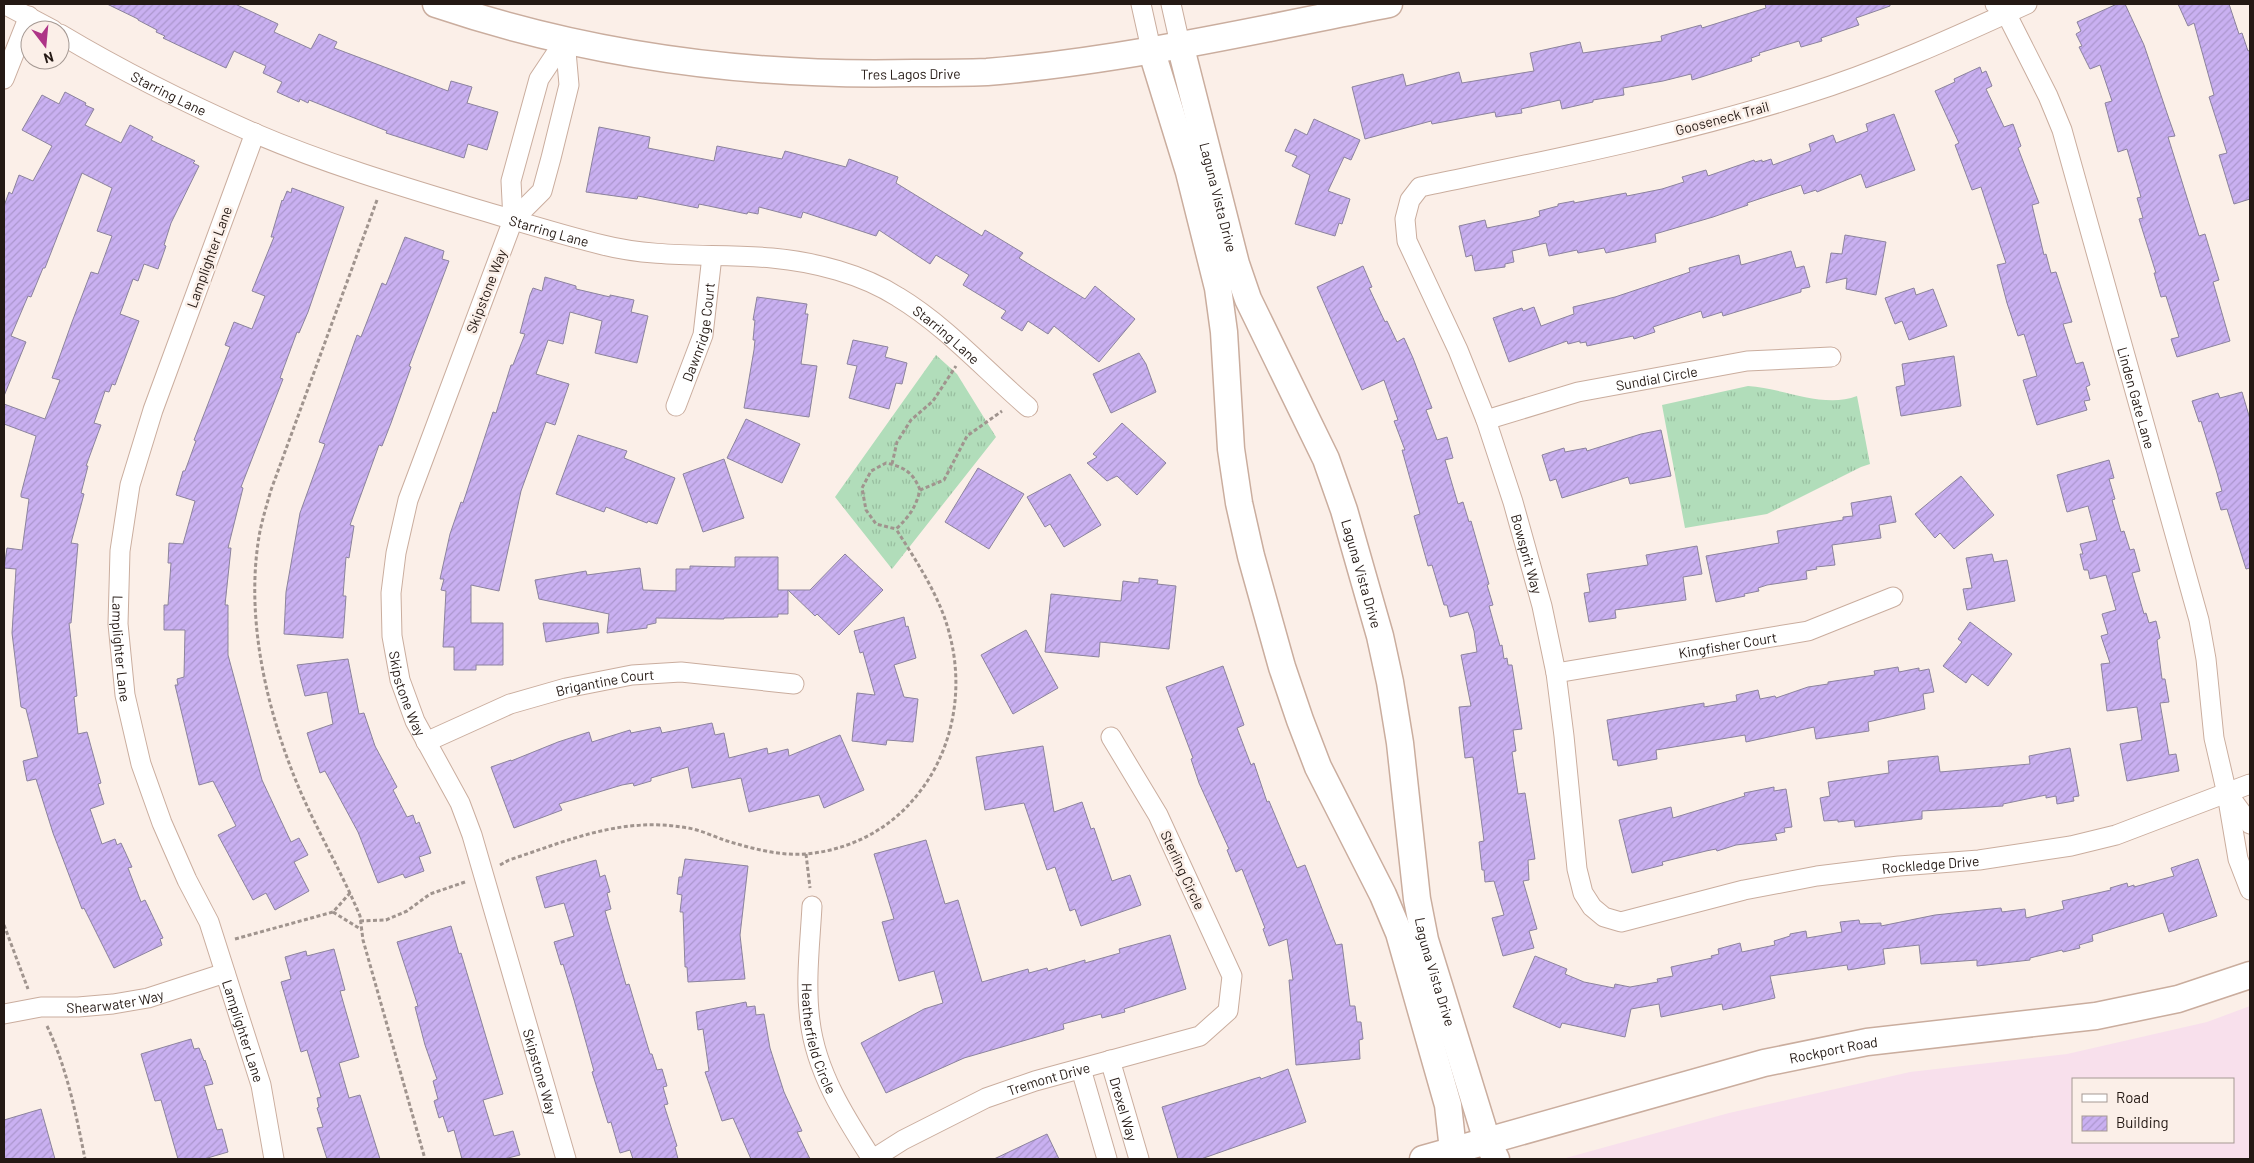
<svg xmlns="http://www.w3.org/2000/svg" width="2254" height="1163" font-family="Barlow,sans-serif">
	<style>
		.commercial { fill: #f8e0ec; fill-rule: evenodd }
		.grass { fill: url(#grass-tufts) }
		.building { fill: url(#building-hatch); stroke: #8c839d }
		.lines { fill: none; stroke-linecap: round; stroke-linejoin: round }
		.street-casing { stroke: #caad9e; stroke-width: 21 }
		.secondary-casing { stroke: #caad9e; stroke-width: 29 }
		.path { stroke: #a0948e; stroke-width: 3; stroke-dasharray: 4 2.5; stroke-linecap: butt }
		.street { stroke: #fff; stroke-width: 19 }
		.secondary { stroke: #fff; stroke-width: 26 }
		.labels { text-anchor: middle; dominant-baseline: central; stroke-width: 5; stroke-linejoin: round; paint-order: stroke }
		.street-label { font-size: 14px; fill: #241914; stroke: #fbefe8 }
	</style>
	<defs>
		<pattern id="grass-tufts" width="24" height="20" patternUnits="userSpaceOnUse" patternTransform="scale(1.25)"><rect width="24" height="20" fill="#b1ddba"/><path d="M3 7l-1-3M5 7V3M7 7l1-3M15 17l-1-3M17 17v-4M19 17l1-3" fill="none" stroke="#98bd9f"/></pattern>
		<pattern id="building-hatch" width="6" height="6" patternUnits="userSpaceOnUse" patternTransform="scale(1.25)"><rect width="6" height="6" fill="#c9b0f1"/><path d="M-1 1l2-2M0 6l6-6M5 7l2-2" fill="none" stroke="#ac97ce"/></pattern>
	</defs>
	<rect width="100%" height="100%" fill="#fbefe8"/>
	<path class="commercial" d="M2250,1006V1159H1562L1729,1113L1910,1072L2067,1054L2207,1022ZM2073,1079H2233V1142H2073Z"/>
	<path class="grass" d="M936,355L957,374L996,437L892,569L835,497Z
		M1748,386C1783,388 1823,409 1857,396L1870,464L1861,467L1767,514L1685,528L1662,405Z"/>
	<path class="building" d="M107,4H235L278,24L274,32L311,49L319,34L337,42L334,48L448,91L451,81L472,87L467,103L498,112L487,150L468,144L464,158L386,133L387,131L309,100L308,103L300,99L299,102L277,92L282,82L263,73L266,66L234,51L226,68L163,38L165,36L156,32L157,30L138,20V19Z
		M1765,4H1890V6L1856,18L1859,25L1821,38L1822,41L1801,47L1799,41L1759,53L1760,55L1751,58L1752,61L1692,80L1691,74L1663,81L1623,88L1624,95L1593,100V102L1562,109L1560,100L1521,109L1522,113L1496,117L1495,112L1432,124L1431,121L1365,139L1352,87L1403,74L1406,86L1459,72L1462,83L1534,71L1530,53L1580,42L1583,53L1662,41L1661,36L1701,25L1702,28L1766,8Z
		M2117,4H2125L2144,45L2169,119L2175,136L2168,137L2199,236L2205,234L2219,280L2213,282L2230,341L2177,357L2171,339L2179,337L2166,296L2161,297L2154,273H2156L2139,219L2143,218L2137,198L2141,197L2127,149L2118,152L2105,103L2112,101L2100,65L2090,69L2079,47L2082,46L2076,34L2081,31L2077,22Z
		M2178,4H2229L2239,34L2242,33L2248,51L2250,50V199L2234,204L2219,155L2227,153L2209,97L2214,95L2194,23L2188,26Z
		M1980,67L1982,73L1986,71L1992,86L1986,89L2004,127L2013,124L2021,146L2018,148L2039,203L2032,205L2044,255L2046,254L2051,273L2056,272L2072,322L2063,324L2076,364L2083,362L2090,385L2086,387L2090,400L2084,401L2087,410L2037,425L2023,380L2037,376L2024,334L2018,336L2007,303L1997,265L2006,263L1981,187L1972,190L1955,145L1959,143L1935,91L1955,82L1954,79Z
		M65,92L86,103L85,105L94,109L85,125L121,143L130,125L153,137L151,140L195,161L193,163L199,166L171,223L164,245L166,246L158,269L144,264L138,281L133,279L120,314L139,321L115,385L112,384L109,392L105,391L94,423L101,425L86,466H88L81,493L84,494L71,543L78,544L71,623H69L77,696L74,697L78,734L87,732L101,783L98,784L104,804L90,809L102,844L115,839L117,845L121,843L132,867L128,868L141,902L145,900L163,938L160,939L162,945L114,968L84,908L82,909L53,833L36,779L27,781L23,761L38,757L26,709L21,707L12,633L16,569L4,568L7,548L22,550L29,499L21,497V494L36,436L4,424V404L45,419L60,380L52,378L72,322L91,272L98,274L112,236L97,231L112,188L82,173L45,268H43L31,297L28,296L11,336L26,342L4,396V206L9,192L12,194L19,175L33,181L52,146L22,130L42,95L59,104Z
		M1894,114L1915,170L1866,188L1861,174L1817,192L1816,190L1804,194L1801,185L1747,203L1748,205L1713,217L1655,234L1656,242L1606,253L1604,248L1578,253L1577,250L1549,256L1546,243L1512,251L1514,262L1505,264V267L1475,271L1472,255L1466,257L1459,226L1485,220L1487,228L1531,219L1540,216L1539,211L1558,206V204L1574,201V203L1626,193L1627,196L1662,189L1684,182L1682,177L1706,170L1708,176L1754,160L1755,162L1762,160V162L1771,159L1773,165L1811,151L1809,144L1833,135L1836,143L1868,131L1866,124Z
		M1314,119L1360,140L1351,160L1344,157L1328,191L1350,199L1342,224L1339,223L1335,236L1295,224L1310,175L1292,166L1297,156L1285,151L1295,129L1307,135Z
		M599,127L650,137L648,148L714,161L717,146L782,159L785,151L846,167L849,159L898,177L896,183L982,236L985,230L1023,253L1019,258L1085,299L1095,286L1135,319L1099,362L1054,326L1048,334L1028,321L1022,331L1001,318L1006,311L963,285L969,275L936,255L930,264L879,230L876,236L803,212L801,218L759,207L758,214L748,212L747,214L699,204L698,208L638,196L637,199L586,192Z
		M292,188L344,207L308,312L299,333L297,332L280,378L283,379L241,487L243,488L228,548H231L225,605H228V655L262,780L291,842L299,838L308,855L294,862L309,891L275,910L266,893L253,900L218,835L236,826L213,781L199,785L175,685H178L177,679L184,677L185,630H164V605H168L171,563H168L169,543L183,544L195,501L176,495L183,471H185L196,441L194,440L230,347L225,345L234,322L252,329L265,296L252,291L274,237H271L282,200L283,201L287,191L291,193Z
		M1845,235L1886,242L1876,295L1846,289L1847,278L1826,283L1831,253L1842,254Z
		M405,237L444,251L442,259L449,261L409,366L411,367L391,423L382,446L379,445L350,525L354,526L349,558L346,557L343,596H346L343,638L284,634L286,592L300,513L325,444L319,442L357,335L361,337L382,283L386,285Z
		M1791,251L1796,268L1804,266L1810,287L1801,289V292L1723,316L1722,312L1703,318L1701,311L1653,327L1655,332L1634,339L1633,336L1587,346L1586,342L1580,343V341L1568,344L1567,341L1509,362L1493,318L1522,308L1523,311L1534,307L1541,326L1574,314L1573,307L1615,297L1690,272L1689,268L1739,255L1741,265Z
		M1363,266L1372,287L1369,288L1385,322L1387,321L1397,342L1404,338L1413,358L1432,408L1426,410L1437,440L1447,437L1453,458L1445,460L1458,504L1463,502L1469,522L1471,521L1489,584L1487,585L1493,605L1489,606L1500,646L1502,645L1504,659L1507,658L1508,665H1512L1522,729L1513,730L1516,751L1512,752L1518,794L1525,793L1535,859L1528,860L1529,880L1523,881L1537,929L1529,931L1534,948L1503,956L1492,918L1504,915L1494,881L1485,882L1484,870H1482L1479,842L1484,841L1473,757L1465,758L1459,707L1471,706L1461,655L1477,652L1474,631L1468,612L1450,617L1447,605H1444L1432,565L1428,566L1414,516L1420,514L1402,450H1405L1394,421L1398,420L1384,380L1362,390L1317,287Z
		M545,277L576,286V289L610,297V295L634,300L631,312L648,316L637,363L595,353L602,321L570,312L563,344L548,340L536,374L569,384L555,425L546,422L521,491L499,591L471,585V623H503V665H476V670H454V647H443L446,591L441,590L444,579H440L450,534L461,502L463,503L493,412L496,413L511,365H513L525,334L520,333L530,295L533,288L542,291Z
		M1914,288L1916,295L1933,289L1947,326L1909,340L1902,321L1895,324L1885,298Z
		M757,297L807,304L805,314H808L801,364L817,366L809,417L744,408L754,350L755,340H753L755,320H753Z
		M853,340L888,347L885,357L907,363L902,384L896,383L889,409L849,398L857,366L847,364Z
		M1139,353L1146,364L1156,392L1111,413L1093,374Z
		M1954,356L1961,406L1901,416L1896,387L1905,385L1902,364Z
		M2242,392L2250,419V568L2246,569L2227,509L2221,510L2216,493L2222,491L2217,473L2201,421L2199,422L2192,401L2218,393L2220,398Z
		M746,419L800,444L782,483L727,458Z
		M1122,423L1166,463L1137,495L1117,476L1107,481L1087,463L1097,457L1093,454Z
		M1661,430L1671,476L1630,484L1628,477L1562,498L1556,479L1550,481L1542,455L1564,448L1565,452L1586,448L1587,451L1641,434Z
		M578,435L627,451L624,458L675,478L657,524L648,521L647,523L606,507L604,512L556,494Z
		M724,459L744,518L703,532L683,474Z
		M2109,460L2114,478L2109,479L2115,499L2112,500L2121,532L2124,531L2130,550L2134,549L2140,571L2132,573L2144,614L2146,613L2149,623L2156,621L2160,638L2157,640L2162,679H2165L2169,702L2160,703L2169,755L2176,754L2179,771L2127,781L2120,744L2142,740L2137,707L2107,711L2101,664L2110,663L2101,636L2108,634L2102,614L2116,610L2106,575L2090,579L2088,570H2084L2080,554H2083L2080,544L2097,540L2088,506L2067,512L2057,475Z
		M978,468L1024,494L989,549L945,522Z
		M1070,474L1101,525L1064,547L1050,524L1045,527L1027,497Z
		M1961,476L1994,515L1954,549L1940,533L1935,538L1915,514Z
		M1891,496L1896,522L1879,525L1881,538L1832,545L1835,565L1816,567L1817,569L1806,571L1807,579L1767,585L1758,588L1759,591L1744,594L1745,596L1716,602L1706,556L1779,543L1777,531L1843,520V517L1853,516L1851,503Z
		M1697,546L1702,574L1683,577L1686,600L1615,610L1616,618L1589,622L1584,593L1590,592L1587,574L1648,565L1646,555Z
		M845,554L883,590L839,635L817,614L815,616L788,590V614H778V617L724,618V619L656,618V623L647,625V628L607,633L609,614L539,599L535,580L586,571L587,575L640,568L643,590L676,591V569H690V566L735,567V557H778V590H810Z
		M1992,554L1994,562L2007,560L2015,601L1967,610L1963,589L1972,588L1966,558Z
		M1139,578L1158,580L1157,584L1176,586L1169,649L1100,642L1099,657L1045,652L1051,594L1121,601L1123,581L1139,583Z
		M904,617L906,627L908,626L916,658L894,665L904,697L918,699L913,742L887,740L886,745L852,741L857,693L875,695L863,652L860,653L854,631Z
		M1970,622L2012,654L1988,686L1972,674L1966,683L1943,666L1962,642L1958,639Z
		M543,623H598L599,633L546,642Z
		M1026,630L1058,688L1013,714L981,655Z
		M348,659L359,714L364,713L375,746L397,787L393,790L407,817L413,815L416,824L419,822L431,853L419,857L424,871L405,878L403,874L378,883L358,832L325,771L320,773L307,733L333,724L327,692L305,696L297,665Z
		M1223,666L1244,725L1237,728L1251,765L1254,763L1267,802L1269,801L1297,868L1305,865L1336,945L1342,944L1350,1006H1355L1357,1022H1361L1363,1039L1359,1040L1360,1059L1296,1065L1289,980H1293L1287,939L1269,946L1263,929L1265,928L1242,869L1236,872L1227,850L1229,849L1199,783L1191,759L1193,758L1166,687Z
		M1898,667L1899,672L1919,668V671L1929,669L1934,692L1923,694L1925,709L1868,722L1869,731L1816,739L1814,727L1746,742L1745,735L1656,750L1657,759L1618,766L1617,760H1613L1607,720L1704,703V707L1737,701L1736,695L1758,690L1760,699L1775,696L1776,698L1808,687L1828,684V682L1875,675L1874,671Z
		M712,723L715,735L724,733L729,758L767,748L768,754L788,749L789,756L840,735L864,790L824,808L819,795L749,812L741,778L692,788L688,767L651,778V781L634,786L633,783L622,785L559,804L562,810L514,828L491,767L511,760V761L558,742L589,732L592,742L630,730L631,733L660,727L662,733Z
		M1043,746L1054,812L1082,802L1091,829L1094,828L1112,881L1130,875L1141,905L1081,926L1075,909L1070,911L1055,867L1047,870L1024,803L985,810L976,757Z
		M2070,748L2079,796L2073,797L2074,801L2057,804L2056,796L2046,798V795L2003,804V806L1922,811V819L1855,827L1854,820L1838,822V820L1824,821L1820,798L1830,796L1828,782L1889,773L1888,761L1938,756L1940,772L2030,764L2029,756Z
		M1774,787V791L1786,789L1792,827L1784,828L1785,832L1775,834L1777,840L1736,845L1717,851L1716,849L1706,851L1662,862L1663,865L1632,873L1619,820L1671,807L1673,818L1745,796L1744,793Z
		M926,840L945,904L958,900L982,982L1028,969L1029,973L1047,968L1048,971L1085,960V963L1120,953L1119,949L1170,935L1186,989L1124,1009L1125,1012L1102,1018L1101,1014L1063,1024L1064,1029L964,1058L886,1093L861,1043L924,1009L943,1003L934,971L899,981L882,922L894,919L874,854Z
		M685,859L748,866L740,935L745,979L688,982L687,967H685L683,912H680L682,895L677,894L679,877H682Z
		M2198,859L2217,916L2169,932L2163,913L2092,935L2093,941L2079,945L2080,948L2063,952L2062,950L2030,958V960L1977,966V960L1921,964L1919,945L1883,949L1885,964L1848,970L1847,965L1770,976L1775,998L1723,1010L1722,1004L1661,1017L1659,1004L1631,1009L1625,1037L1562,1023L1560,1028L1513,1007L1535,956L1567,969L1565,974L1584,982L1614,988L1615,984L1630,987L1658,982L1657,979L1673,976L1671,967L1712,958L1711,956L1719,954L1718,949L1740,943L1742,952L1775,945L1774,941L1790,936V934L1806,931L1807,938L1842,932L1840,922L1859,920L1860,924L1881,923V926L1935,915L2001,908L2002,912L2025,909L2026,918L2064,909L2062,901L2111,890L2110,888L2127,883L2128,887L2134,885V887L2174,876L2171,868Z
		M596,860L600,877L605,875L610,892L607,893L611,909L605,911L626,985L629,984L650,1054H652L657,1070L662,1069L667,1086L663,1087L668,1104L664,1105L677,1146L675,1147L678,1159H633L630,1150L620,1153L611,1122L608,1123L592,1072L594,1071L574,1000L563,964L561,965L554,942L574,936L564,903L545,908L536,877Z
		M451,926L459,954L461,953L503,1094L483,1100L494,1136L513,1131L520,1155L504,1159H462L454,1130L448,1132L443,1116L439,1118L434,1101L438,1099L433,1081L437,1079L425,1045L415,1007L418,1006L397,942Z
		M334,949L345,990L340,991L359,1057L339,1063L349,1098L360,1095L380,1159H327L317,1128L323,1127L317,1108L319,1107L317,1098L321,1097L307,1050L301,1052L281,982L291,979L285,957L306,951L307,956Z
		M746,1002L747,1007L755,1006L756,1015L764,1014L770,1048L784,1092L802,1131L797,1132L810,1159H751L733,1118L722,1121L705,1072L709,1071L703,1029L698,1030L696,1012Z
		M191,1039L194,1049L199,1048L204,1061L205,1060L213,1084L204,1086L217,1130L222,1129L228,1152L204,1159H178L161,1100L155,1101L141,1054Z
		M1288,1069L1306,1122L1201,1159H1178L1162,1107L1260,1077L1261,1079Z
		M41,1109L55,1159H4V1120Z
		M1047,1134L1059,1159H994Z"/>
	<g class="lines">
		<defs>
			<g id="street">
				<path d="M4,4L53,30"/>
				<path d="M1141,4L1151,49"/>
				<path d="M1171,4L1180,44"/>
				<path id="s1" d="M1995,4L2006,13L2048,96L2062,130L2199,620L2206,659L2214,738L2227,794L2238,859L2250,890"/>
				<path id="s2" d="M2027,4C1953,38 1880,71 1803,95C1678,135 1549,160 1420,187L1410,200L1405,219L1407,241L1458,350L1486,420L1513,502L1542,606L1556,673L1564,736L1577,869L1583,893L1592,907L1604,917L1621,922L1744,890L1817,876L1899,866L1979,860L2071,846L2116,835L2250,784"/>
				<path id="s3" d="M60,34C122,71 188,104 254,133C324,163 397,185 470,207C514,220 558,234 603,245C658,259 716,253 772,258C815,262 862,274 898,297C946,326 985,370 1028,407"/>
				<path id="s4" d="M565,40L539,79L511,181L513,220L408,500L396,553L391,593L392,636L400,680L415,721L460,803L472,835L566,1159"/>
				<path d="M4,79L29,16"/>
				<path id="s5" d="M255,133L153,410L130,485L120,551L118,624L125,695L141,764L162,823L187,880L209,922L261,1085L274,1159"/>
				<path d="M513,220L542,191L551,158L569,85L565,40"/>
				<path id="s6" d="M676,406L703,335L712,256"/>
				<path id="s7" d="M1486,420L1578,392L1747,361L1831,357"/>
				<path id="s8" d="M1556,673L1808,631L1893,597"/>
				<path id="s9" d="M426,742L510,704L566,688L632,675L681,672L794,684"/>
				<path d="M2230,797L2250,824"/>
				<path id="s10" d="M812,906C810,944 805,983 810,1021C816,1072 845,1117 872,1159"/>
				<path id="s11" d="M4,1014L41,1007H78L113,1004L148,998L225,973"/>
				<path id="s12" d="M1110,1060L1139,1159"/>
				<path d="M1081,1069L1107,1159"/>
				<path id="s13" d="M873,1159L903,1140L986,1098L1035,1081L1200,1036L1228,1011L1232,976L1158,815L1111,737"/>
			</g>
			<g id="secondary">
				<path id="s14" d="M436,4C590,56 753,77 914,73C938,73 963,73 987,72C1121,61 1257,30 1389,4"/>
				<path id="s15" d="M1180,44L1236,264L1248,299L1326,459L1344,510L1380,636L1390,682L1400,743L1417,899L1425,940L1487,1141L1496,1159"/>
				<path d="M1151,49L1189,172L1218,288L1224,332L1231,449L1239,503L1251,556L1282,667L1300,720L1318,767L1383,895L1399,933L1448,1105L1454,1159"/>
				<path id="s16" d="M1423,1159L1764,1063L1867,1042L2096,1016L2178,999L2250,975"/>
			</g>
		</defs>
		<use href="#street" class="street-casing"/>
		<use href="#secondary" class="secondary-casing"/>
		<path class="path" d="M377,200L271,490C267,504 263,517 260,531C245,611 264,700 294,776C313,824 340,868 360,916L363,940L425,1159
			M892,464L897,442L911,420L933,401L956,366
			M920,490C913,472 904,467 886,463L871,471L862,488L866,510L876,524L896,529C909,517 916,507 920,490L944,480L967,436L1002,411
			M806,854L810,888
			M500,865L509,860C570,840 622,816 688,828C700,830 713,836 724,840C750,848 778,856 805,854C914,845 976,738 950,636C941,598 917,562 896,529
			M333,912L362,930
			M360,921L386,920L407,911L430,894L465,882
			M4,925L28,989
			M235,939L333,912L350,893
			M47,1026C67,1068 76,1114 85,1159"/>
		<use href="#street" class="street"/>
		<use href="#secondary" class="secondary"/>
	</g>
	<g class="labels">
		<g class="street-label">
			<text stroke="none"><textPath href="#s14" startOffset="482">Tres Lagos Drive</textPath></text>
			<text stroke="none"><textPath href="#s3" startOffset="124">Starring Lane</textPath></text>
			<text transform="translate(1722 118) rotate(-15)">Gooseneck Trail</text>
			<text stroke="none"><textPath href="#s15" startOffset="158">Laguna Vista Drive</textPath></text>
			<text stroke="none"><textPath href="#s3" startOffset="529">Starring Lane</textPath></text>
			<text transform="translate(209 257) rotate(-70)">Lamplighter Lane</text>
			<text transform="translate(486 291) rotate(-69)">Skipstone Way</text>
			<text stroke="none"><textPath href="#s6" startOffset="78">Dawnridge Court</textPath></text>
			<text stroke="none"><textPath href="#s3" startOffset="949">Starring Lane</textPath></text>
			<text stroke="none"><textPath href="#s7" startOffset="176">Sundial Circle</textPath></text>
			<text stroke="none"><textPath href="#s1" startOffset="422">Linden Gate Lane</textPath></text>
			<text stroke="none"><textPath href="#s2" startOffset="1030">Bowsprit Way</textPath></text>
			<text stroke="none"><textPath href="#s15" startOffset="562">Laguna Vista Drive</textPath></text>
			<text stroke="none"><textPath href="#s8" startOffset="174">Kingfisher Court</textPath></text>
			<text stroke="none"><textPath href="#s5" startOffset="538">Lamplighter Lane</textPath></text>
			<text stroke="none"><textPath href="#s9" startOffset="190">Brigantine Court</textPath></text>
			<text stroke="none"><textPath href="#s4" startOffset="688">Skipstone Way</textPath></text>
			<text stroke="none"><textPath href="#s2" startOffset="1740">Rockledge Drive</textPath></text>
			<text transform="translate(1183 870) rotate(65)">Sterling Circle</text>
			<text stroke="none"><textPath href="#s15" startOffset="968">Laguna Vista Drive</textPath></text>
			<text stroke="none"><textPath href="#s11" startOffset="112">Shearwater Way</textPath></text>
			<text stroke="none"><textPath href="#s5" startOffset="942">Lamplighter Lane</textPath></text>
			<text stroke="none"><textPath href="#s10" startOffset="134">Heatherfield Circle</textPath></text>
			<text stroke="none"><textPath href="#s16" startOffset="425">Rockport Road</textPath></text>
			<text stroke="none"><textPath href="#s4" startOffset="1091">Skipstone Way</textPath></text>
			<text stroke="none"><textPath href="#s13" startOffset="194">Tremont Drive</textPath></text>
			<text stroke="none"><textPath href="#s12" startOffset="51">Drexel Way</textPath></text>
		</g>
	</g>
	<rect width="2254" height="1163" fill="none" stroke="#241914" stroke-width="10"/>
	<rect x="2072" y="1078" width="162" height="65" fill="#fbefe8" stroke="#a59993"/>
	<rect x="2082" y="1094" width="25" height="8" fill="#ffffff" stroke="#a59993"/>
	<text x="2116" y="1103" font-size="15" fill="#241914">Road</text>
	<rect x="2082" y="1116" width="25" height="15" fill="url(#building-hatch)" stroke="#a59993"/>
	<text x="2116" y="1128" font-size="15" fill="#241914">Building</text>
	<g transform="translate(45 45) rotate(164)"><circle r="24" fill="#fbefe8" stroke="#a59993"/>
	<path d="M0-4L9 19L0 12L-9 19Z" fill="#ae3487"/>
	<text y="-8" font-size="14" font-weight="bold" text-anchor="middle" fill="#241914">N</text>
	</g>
</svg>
